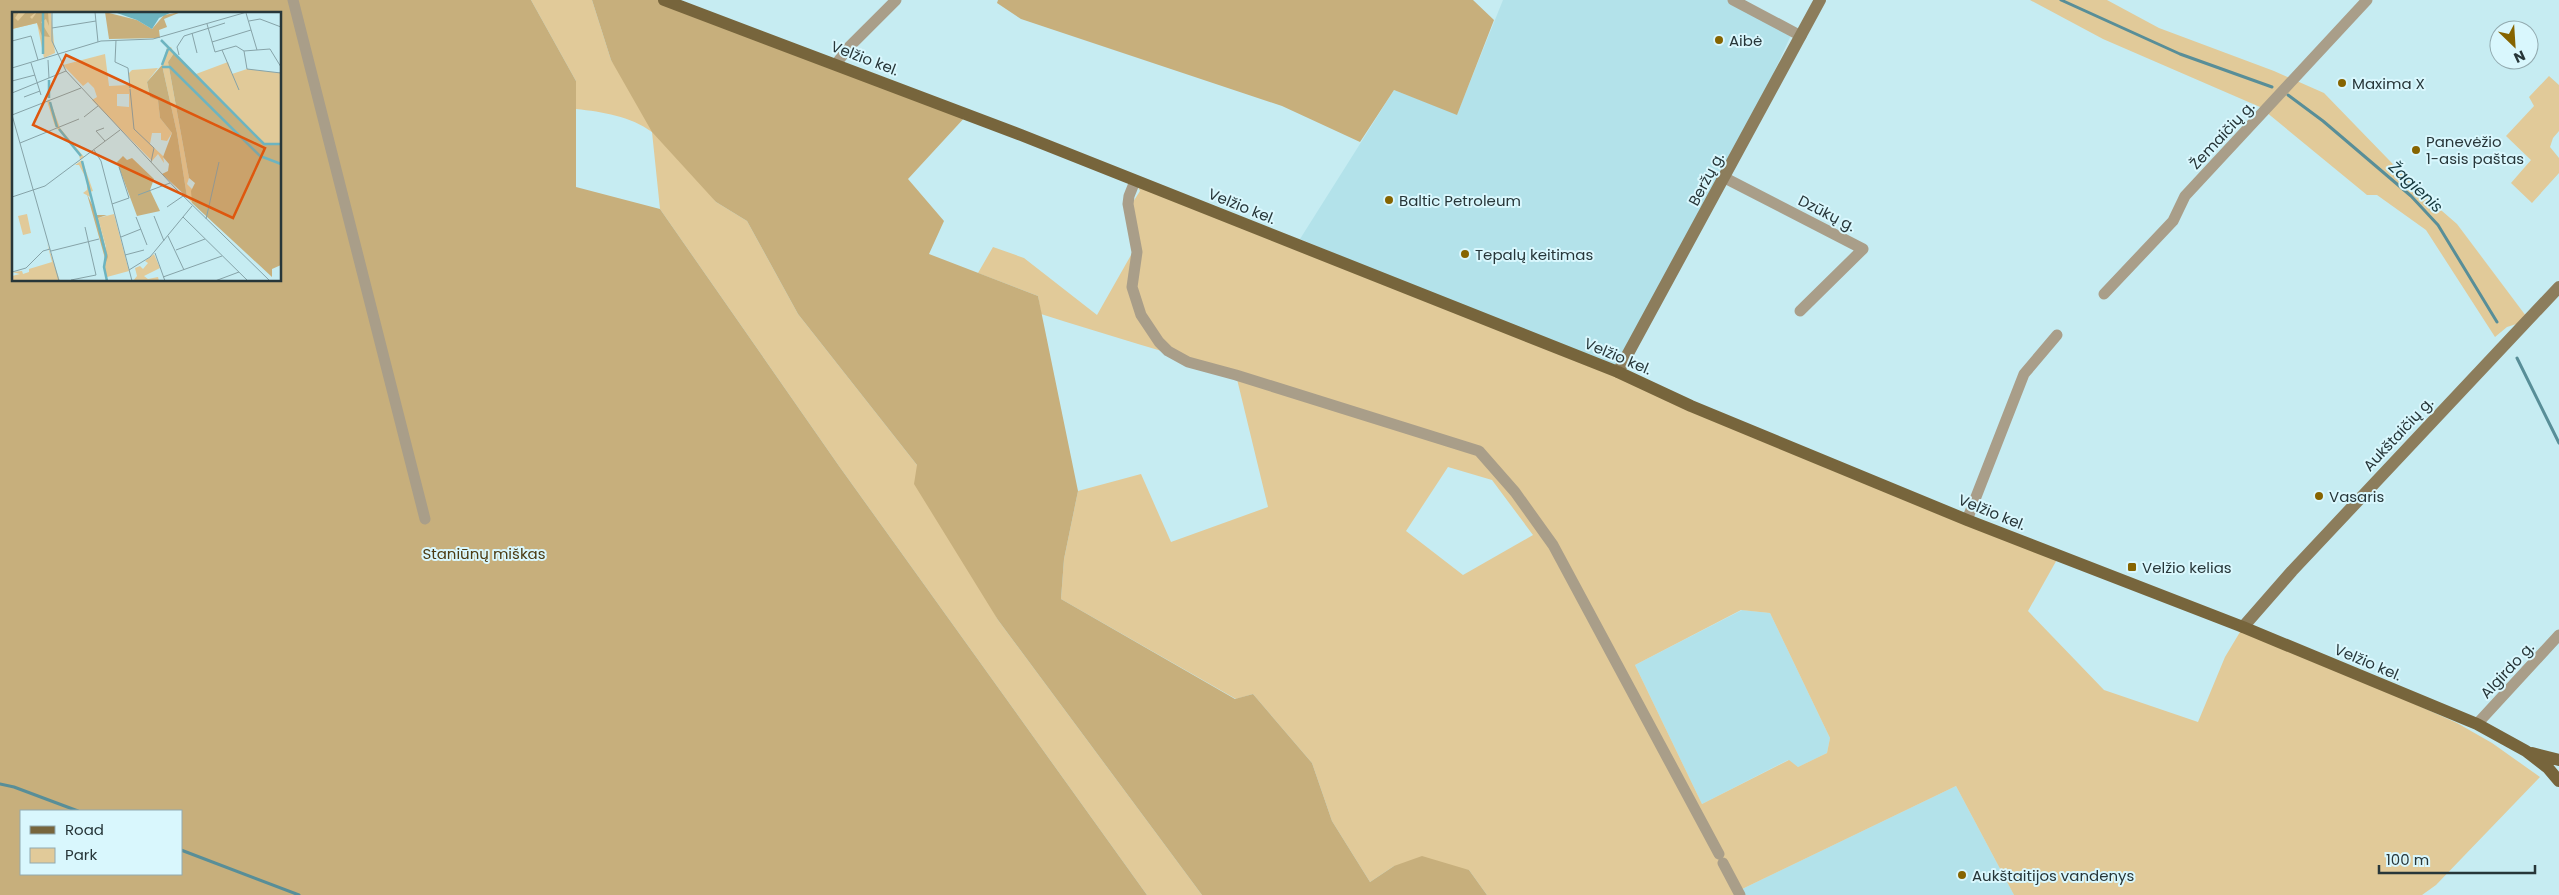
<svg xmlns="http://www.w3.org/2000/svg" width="2559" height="895" font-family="Poppins,sans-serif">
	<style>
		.built { fill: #b3e2ea }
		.green { fill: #e1ca99; fill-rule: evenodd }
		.forest { fill: #c7af7c; fill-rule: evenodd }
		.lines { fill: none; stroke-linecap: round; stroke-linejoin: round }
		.stream { stroke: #588e98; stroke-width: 3 }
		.street { stroke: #a99e89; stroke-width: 11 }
		.secondary { stroke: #8c7d5c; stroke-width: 12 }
		.primary { stroke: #77653c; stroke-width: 12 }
		.poi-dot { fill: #866400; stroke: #d9f7fd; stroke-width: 2 }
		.labels { text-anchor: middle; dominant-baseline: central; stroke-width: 4; stroke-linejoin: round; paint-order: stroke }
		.poi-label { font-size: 15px; fill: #273639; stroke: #d9f7fd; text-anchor: start }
		.street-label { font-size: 15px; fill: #273639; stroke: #d9f7fd }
		.park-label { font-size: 15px; fill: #4c3b12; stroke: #d9f7fd }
		.water-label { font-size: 16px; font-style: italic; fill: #14373c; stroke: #d9f7fd }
		.inset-river { fill: none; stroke: #6db4c0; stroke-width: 2.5 }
		.inset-road { fill: none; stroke: #86a3a8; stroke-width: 1 }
		.view { fill: #de570e; fill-opacity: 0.15; stroke: #de570e; stroke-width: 2.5 }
		.inset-edge { fill: none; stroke: #273639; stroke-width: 2.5 }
	</style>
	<rect width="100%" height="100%" fill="#c6ecf2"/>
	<path class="built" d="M1503,0H1727L1791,35L1734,160L1618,372L1300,239L1394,90L1457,114Z
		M1742,610L1770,613L1830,738L1827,753L1798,767L1788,760L1702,804L1635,665Z
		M1956,786L2014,895H1740L1738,891Z"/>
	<path class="green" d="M531,0H592L611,60L716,202L747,221L798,314L917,465L998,620L1202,895H1147L839,466L660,209L652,132C630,116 603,112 576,109V81Z
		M2030,0H2107L2159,28L2274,71L2324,93L2419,191L2457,224L2529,320L2507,327L2495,337L2426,230L2377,195H2367L2260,107L2103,39Z
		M2549,76L2559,85V131L2553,138L2550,147L2559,158V173L2532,203L2511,183L2531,160L2506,136L2534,106L2529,97Z
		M1135,181L2059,556L2028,611L2104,690L2198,722L2225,657L2243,627L2457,723L2492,743L2540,777L2436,885L2422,895H2014L1956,786L1738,891L1740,895H1487L1469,870L1394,866L1370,882L1332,821L1312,763L1253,694L1236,699L1061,599L1064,559L1078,491L1141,474L1171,542L1268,507L1236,375C1172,353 1106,335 1041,314L1038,296L978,273L993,247L1024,258L1097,315L1139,241L1131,205L1140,191ZM1448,467L1492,480L1533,535L1463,575L1406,531ZM1741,610L1770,613L1830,738L1827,753L1798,767L1789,760L1702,804L1635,665Z"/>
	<path class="forest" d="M0,0H531L576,81V187L660,209L839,466L1147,895H0ZM14,14H280V280H14ZM21,811H181V874H21Z
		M592,0H664L967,115L908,179L944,221L929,254L1038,296L1078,491L1064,559L1061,599L1235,699L1253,694L1312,763L1332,821L1370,882L1394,866L1422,856L1469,870L1487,895H1202L998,620L914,484L917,465L798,314L747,221L716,202L652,132L611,60Z
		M998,0H1473L1494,20L1457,115L1394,90L1360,142L1282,106L1021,19L997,3Z"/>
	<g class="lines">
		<path class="stream" d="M2061,0L2180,54L2272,87
			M2288,95L2323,121L2411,196L2438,225L2497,322
			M2517,358L2559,443
			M0,784L14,787L78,811
			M181,850L299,895"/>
		<path class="street" d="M293,0L425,519
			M1733,0L1801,36
			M836,64L849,47L896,0
			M1725,178L1863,249L1800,311
			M1135,181L1129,196L1128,204L1137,252L1132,287L1141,315L1159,342L1168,351L1188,362L1236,375L1479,451L1515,492L1553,545L1719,854
			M2104,294L2173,221L2185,196L2367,0
			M1967,520L2024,374L2057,335
			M2477,724L2559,635
			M1723,863L1740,895"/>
		<path class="secondary" d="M1618,372L1820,0
			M2243,627L2292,571L2559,287"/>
		<path class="primary" d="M664,0L1021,135L1618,372L1691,406L1967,520L2243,627L2477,724L2526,751L2548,768L2559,781
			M2532,753L2559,760"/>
	</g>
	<g class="poi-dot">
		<circle cx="1719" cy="40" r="5"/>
		<circle cx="2342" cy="83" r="5"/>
		<circle cx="2416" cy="150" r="5"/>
		<circle cx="1389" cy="200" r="5"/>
		<circle cx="1465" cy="254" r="5"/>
		<circle cx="2319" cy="496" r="5"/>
		<rect x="2127" y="562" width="10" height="10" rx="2.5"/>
		<circle cx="1962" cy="875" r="5"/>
	</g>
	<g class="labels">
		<g class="poi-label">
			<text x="1729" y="40">Aibė</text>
			<text x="2352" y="83">Maxima X</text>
			<text x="2426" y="141">Panevėžio<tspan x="2426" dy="17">1-asis paštas</tspan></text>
			<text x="1399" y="200">Baltic Petroleum</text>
			<text x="1475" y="254">Tepalų keitimas</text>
			<text x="2329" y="496">Vasaris</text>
			<text x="2142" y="567">Velžio kelias</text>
			<text x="1972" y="875">Aukštaitijos vandenys</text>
		</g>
		<g class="street-label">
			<text transform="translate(865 58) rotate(21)">Velžio kel.</text>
			<text transform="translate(2222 135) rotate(-47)">Žemaičių g.</text>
			<text transform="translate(1706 179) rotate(-62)">Beržų g.</text>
			<text transform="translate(1242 206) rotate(22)">Velžio kel.</text>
			<text transform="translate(1827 213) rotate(27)">Dzūkų g.</text>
			<text transform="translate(1618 356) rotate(23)">Velžio kel.</text>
			<text transform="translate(2398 434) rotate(-47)">Aukštaičių g.</text>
			<text transform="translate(1992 512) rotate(22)">Velžio kel.</text>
			<text transform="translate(2368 662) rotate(23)">Velžio kel.</text>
			<text transform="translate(2507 670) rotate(-47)">Algirdo g.</text>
		</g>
		<g class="park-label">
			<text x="484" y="553">Staniūnų miškas</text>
		</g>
		<g class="water-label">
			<text transform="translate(2416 187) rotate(43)">Žagienis</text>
		</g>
	</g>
	<g transform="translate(12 12)">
		<rect width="269" height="269" fill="#c6ecf2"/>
		<path d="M0,0H39L43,41L32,46L25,11L0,17ZM159,35L162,41L156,50L177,166L175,172L180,177V191L175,185L165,121L150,53L155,36ZM93,42L97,74L117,73V61L120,58L146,56L135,70L138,85L146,87L148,106L160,121L155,129L149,128V121H140L138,132L151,144L152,151L146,142L140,149L80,88L85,85L82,76L76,70L71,74L51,53ZM105,82H117V95L105,94ZM216,50L220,62L235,57L269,61V132H253L184,62ZM35,89H38L48,116L72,145L68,148L67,141L43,114ZM70,148L81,179L78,180L80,186L71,181L75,178V168L67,153H63ZM15,202L19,221L11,223L6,204ZM102,202L117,259L95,265L94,269L92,254L94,235L86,206ZM35,231L48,269H0V264L8,262L0,260L10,259L11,262L17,260V257L40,250ZM142,242L148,256L132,264L136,267L146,265L147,269H121L125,264L123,256L128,254L131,257L136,251L133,249Z" fill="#e1ca99" fill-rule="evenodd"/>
		<path d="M0,0H7L3,6L6,9L14,0H24L18,5L20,7L25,0H36L37,14L34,7L29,10L38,25L30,24L25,11L0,17ZM93,0L125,8L140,17L152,3L169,0L152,7L155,15L147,18L148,26L97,27ZM162,41L253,132H269V253L260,257V265L180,191L179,179L183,171L177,166L156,50ZM150,53L165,121L175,185L150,162L156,159L157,152L151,145L160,121L148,106L146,88L138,85L135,70ZM111,144L115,148L120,146L142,167L138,178L148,199L125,204L105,150ZM75,182L85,203H95L86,206L96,245L94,250Z" fill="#c7af7c"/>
		<path d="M102,0H160L147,6L140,17L125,8Z" fill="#6db4c0"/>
		<path class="inset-river" d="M31,0V42M149,28L252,132H269M150,53L156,37M150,55H158L248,144L269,152M37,68V86M38,90L45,115M47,117L69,144M70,149L94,243L92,255L95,269"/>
		<path class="inset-road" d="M40,0V29L54,59L165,178L258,269M83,0L86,30M234,1L245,38M237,9L248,7L269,15M195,12L203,40L224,34L232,39L258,37L269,55M40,16L84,9M180,21L185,41M104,28L103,50L116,56L118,76M0,29L19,24L26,48M200,30L239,18M210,38L227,78M232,39L235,57L269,61M167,43L165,35L172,24L213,11M36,48L37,66M19,51L29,83M0,56L89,29L141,27L235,0M0,69L23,63M118,77L122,117L142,136L139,150M0,81L54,59M12,85L28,79M0,103L47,269M0,103L69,76M72,105L86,94M92,116L84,119L93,129M8,131L67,107M82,138L89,149L120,269M126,183L158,171M0,185L33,174L108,118M100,192L117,186L107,155M155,195L171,184M142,204L152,229M124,205L135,233M171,205L236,269M194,207L207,150M156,224L172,258M109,225L129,217M164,238L193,227M39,239L87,227M143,241L153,269M113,243L132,238M117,258L138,245L180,194M0,260L14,256L31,239L38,237M151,265L210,244M59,268L84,263L73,215M203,269L227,260"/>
		<path class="view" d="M54,43L253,136L221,206L21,113Z"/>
		<rect width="269" height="269" class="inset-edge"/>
	</g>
	<rect x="20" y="810" width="162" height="65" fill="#d9f7fd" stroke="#92aaaf"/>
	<rect x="30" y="826" width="25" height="8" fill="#77653c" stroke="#92aaaf"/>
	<text x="65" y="835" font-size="15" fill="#273639">Road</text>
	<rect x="30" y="848" width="25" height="15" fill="#e1ca99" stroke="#92aaaf"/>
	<text x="65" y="860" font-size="15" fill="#273639">Park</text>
	<g transform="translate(2514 45) rotate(155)"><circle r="24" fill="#d9f7fd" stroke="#92aaaf"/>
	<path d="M0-4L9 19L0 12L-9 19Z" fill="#866400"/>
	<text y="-8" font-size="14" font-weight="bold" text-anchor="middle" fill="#273639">N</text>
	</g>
	<path d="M2379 865v8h156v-8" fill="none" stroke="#273639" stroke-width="2.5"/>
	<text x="2386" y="865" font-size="15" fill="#273639" stroke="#d9f7fd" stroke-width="4" paint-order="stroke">100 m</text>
</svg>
